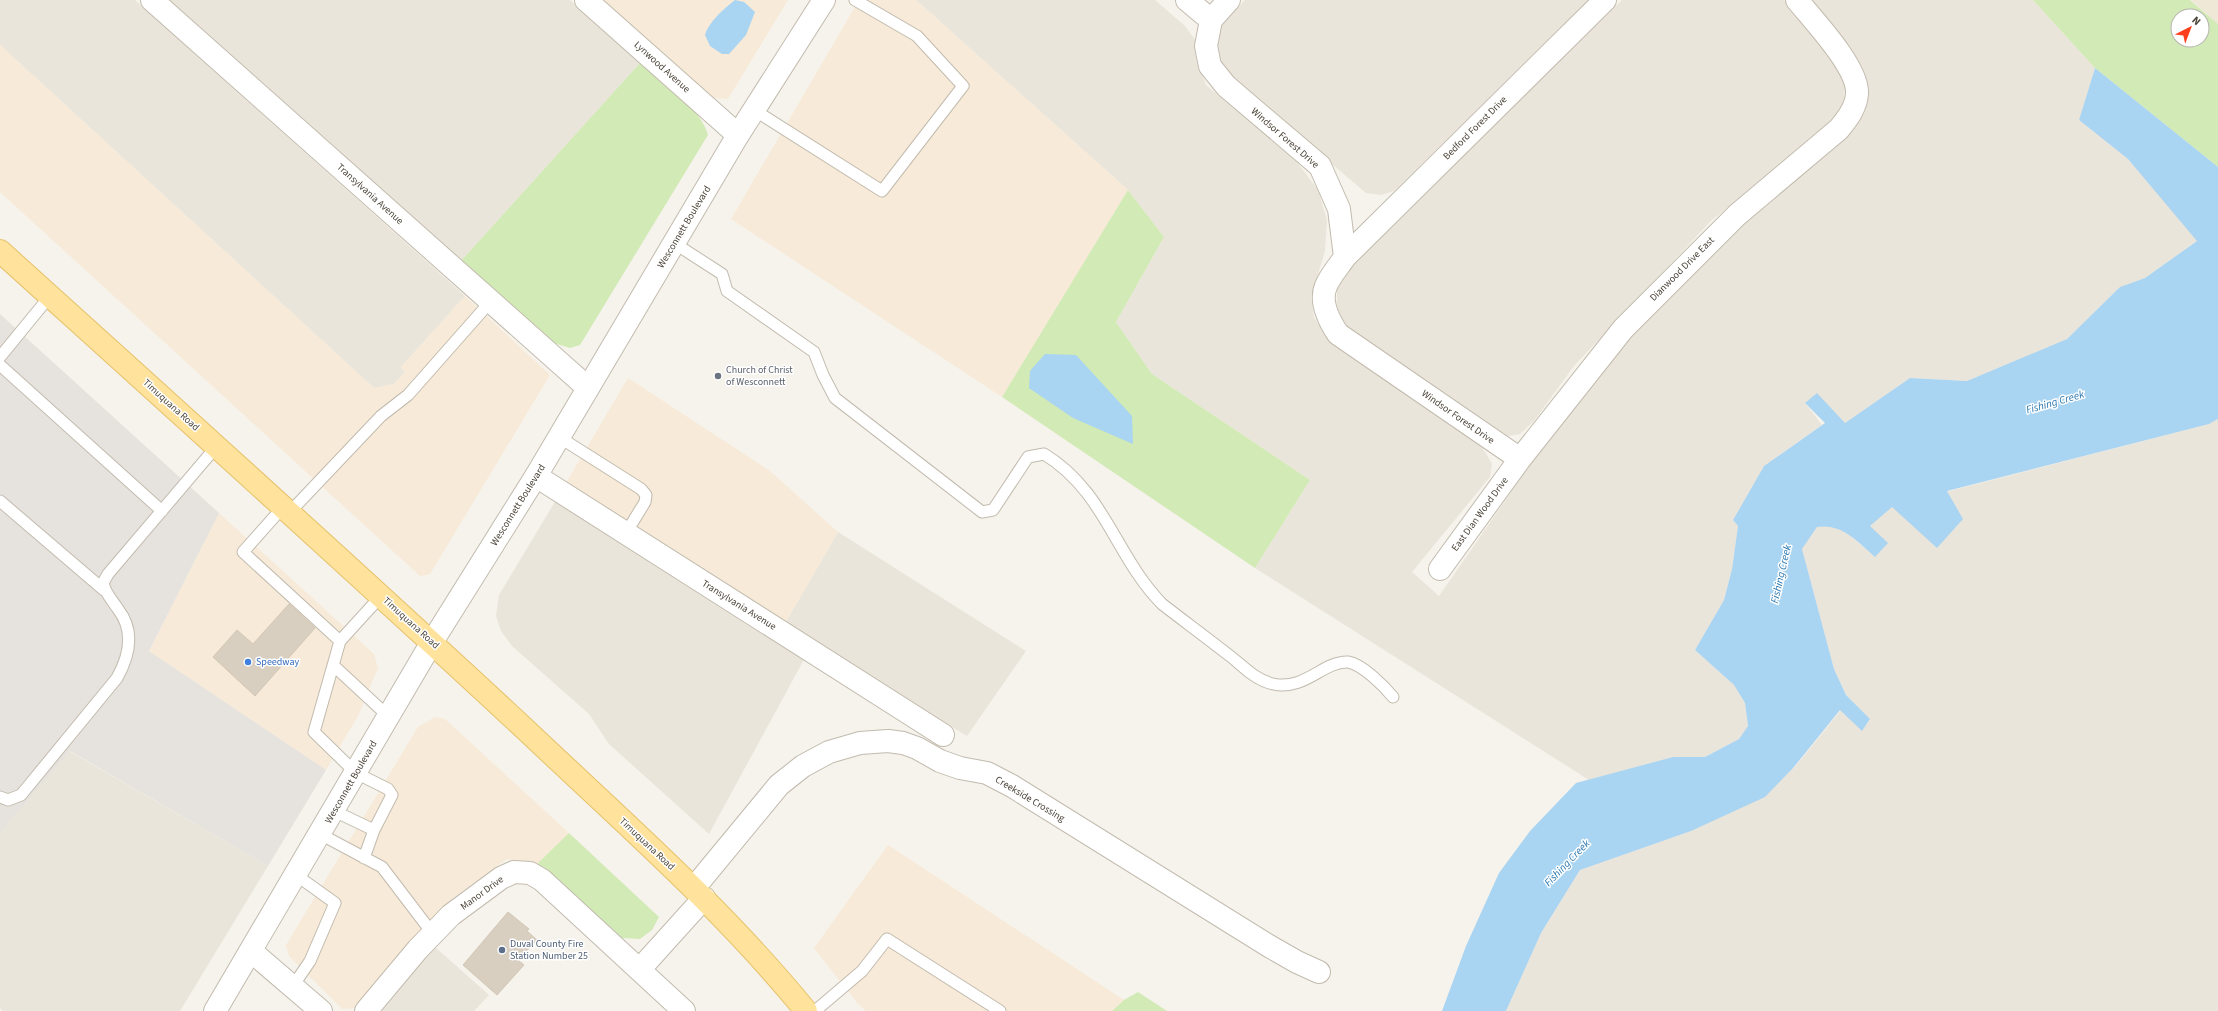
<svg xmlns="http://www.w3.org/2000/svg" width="2218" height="1011" font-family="'Source Sans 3',sans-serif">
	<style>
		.residential { fill: #eae5da }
		.commercial { fill: #f7ead8 }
		.industrial { fill: #e6e2dd }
		.education { fill: #efe8d6 }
		.green { fill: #d2eab5; fill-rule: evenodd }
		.water { fill: #a9d4f2 }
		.building { fill: #d8cfc1; stroke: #d3c7b4 }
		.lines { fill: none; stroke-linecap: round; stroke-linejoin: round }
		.service-casing { stroke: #c2bbae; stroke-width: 13 }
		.minor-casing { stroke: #c2bbae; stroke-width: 24 }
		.tertiary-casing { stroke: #c2bbae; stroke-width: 24 }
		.primary-casing { stroke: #e6c16a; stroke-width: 24 }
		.service { stroke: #fff; stroke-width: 11 }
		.minor { stroke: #fff; stroke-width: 22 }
		.tertiary { stroke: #fff; stroke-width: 22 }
		.primary { stroke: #ffe39c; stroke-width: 22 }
		.worship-dot { fill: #6b7280; stroke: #fff; stroke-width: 1.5 }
		.shop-dot { fill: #3f7fe0; stroke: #fff; stroke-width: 1.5 }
		.service-dot { fill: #5c6f8a; stroke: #fff; stroke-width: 1.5 }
		.labels { text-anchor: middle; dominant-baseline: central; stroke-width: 3; stroke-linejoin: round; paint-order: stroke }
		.street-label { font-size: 10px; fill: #4b4439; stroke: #fff }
		.worship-label { font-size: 10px; fill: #5b616d; stroke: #fff; text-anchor: start }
		.shop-label { font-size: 10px; fill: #366cbe; stroke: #fff; text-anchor: start }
		.service-label { font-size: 10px; fill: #4e5e75; stroke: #fff; text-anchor: start }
		.water-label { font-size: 11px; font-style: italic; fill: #2e7ab2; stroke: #fff }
	</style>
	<rect width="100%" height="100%" fill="#f6f3ec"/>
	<path class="residential" d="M0,0H135L465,296L401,367L405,372L394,384L374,388L0,45Z
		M167,0H570L640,63L461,261Z
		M916,0H1155L1185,26L1195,40L1196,59L1206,85L1297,162L1318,190L1327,220L1325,251L1311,297L1314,318L1334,345L1482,447L1492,464L1490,477L1412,572L1439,596L1572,404L1644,322L1765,203L1850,133L1865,113L1868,86L1852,56L1808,0H2033L2095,68L2079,120L2128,159L2198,240L2145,278L2120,287L2067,339L1967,381L1910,378L1845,423L1817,394L1805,403L1822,425L1764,466L1733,520L1738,526L1732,569L1724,600L1695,650L1734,685L1745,703L1748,726L1739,739L1705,757H1673L1589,780L1255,568L1310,480L1152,374L1116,322L1164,237L1128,190Z
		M1245,0H1589L1394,191L1381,195L1366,193L1233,80L1220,64L1215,45L1221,26Z
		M1622,0H1784L1839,69L1845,84L1844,100L1838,115L1711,221L1574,366L1534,421L1520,434L1509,436L1495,431L1347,327L1337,308V289L1343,273Z
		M2218,419V1011H1506L1541,933L1580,870L1691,831L1795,767L1841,710L1862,730L1870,720L1846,695L1834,669L1802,549L1817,527L1829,525L1845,531L1875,557L1869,527L1891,506L2209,424Z
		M556,500L807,654L709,834L609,744L589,714L512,646L501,631L496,616L499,595Z
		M838,532L1026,651L967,736L784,625Z
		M69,751L268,866L180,1011H3L0,1008V833Z
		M435,947L489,995L474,1011H374Z"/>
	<path class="commercial" d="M596,0H788L728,99L713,98Z
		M859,0H916L1128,190L1002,397L731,219Z
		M0,45L374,388L394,384L405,372L401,367L465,296L550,375L430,574L420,576L0,192Z
		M628,378L770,471L838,532L784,625L566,483Z
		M219,513L374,654L378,668L358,716L326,770L149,651Z
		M435,717L445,719L569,833L537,864L507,859L453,898L415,936L357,1008L342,1009L289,956L286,945L418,727Z
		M888,845L1124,1000L1112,1011H866L858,1004L814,948Z"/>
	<path class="industrial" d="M0,314L219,513L149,651L326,770L268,866L70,751L0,833Z"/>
	<path class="education" d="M2191,0H2218V24Z"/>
	<path class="green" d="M2033,0H2190L2218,24V167L2095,68ZM2178,16H2202V40H2178Z
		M640,63C660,80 702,109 708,135L580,345L570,348L554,343L461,261Z
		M1128,190L1164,237L1116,322L1152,374L1310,480L1255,568L1002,397Z
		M569,833L659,917L652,930L640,939L622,938L537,864Z
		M1138,992L1167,1011H1112L1124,1000Z"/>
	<path class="water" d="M735,0L744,2L755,12L746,35L729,54H722L710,46L705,35C709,21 724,9 735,0Z
		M2095,68L2218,167V419L2209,424L1947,491L1963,519L1937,548L1892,507L1870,526L1888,543L1875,557C1858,542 1842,523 1817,527L1802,549L1834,669L1846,695L1870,719L1862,731L1840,710L1794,767L1765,797L1691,831L1580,870L1541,933L1506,1011H1442L1466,946L1499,873L1530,831L1576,783L1673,757H1705L1739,739L1748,726L1745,703L1734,685L1695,650L1724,600L1732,569L1738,526L1733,520L1764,466L1825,423L1805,403L1817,393L1845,423L1910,378L1967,381L2067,339L2120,287L2145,278L2197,241L2128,159L2079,120Z
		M1045,354L1076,355L1132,416L1133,444L1073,418L1029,388L1030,371Z"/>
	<path class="building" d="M289,604L315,628L255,696L213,657L237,630L253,644Z
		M508,912L529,929L527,931L537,940L518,960L524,965L497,995L463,965Z"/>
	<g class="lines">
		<defs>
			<path id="service" d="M754,110L882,191L963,86L917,36L855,0
				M674,243L722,274L727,291L814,352L823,375L835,398L982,512L993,510L1028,457L1044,454C1105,491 1115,556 1162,604C1184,621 1207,638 1230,656C1243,666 1255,680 1273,684C1305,691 1323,661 1348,662C1362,664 1384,686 1393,697
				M0,357L50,296
				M0,365L162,511
				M559,437L641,489L646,495L645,502L626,533
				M0,501L104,590
				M283,507L243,552L340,641L381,596
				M289,513L381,416L408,395L491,301
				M340,641L314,732L356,773L388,789L392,795L374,830
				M333,665L389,717
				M0,797L8,800L21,795L117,678C130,655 135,631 118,609C112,600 105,593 103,583L108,574L216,447
				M334,811L374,830L364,858
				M320,834L382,867L433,934
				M293,986L310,961L335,903L296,875
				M815,1011L862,971L887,939L1000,1011"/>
			<path id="minor" d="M152,0L588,388
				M586,0L738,135
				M1187,0L1211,20
				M1211,20L1206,46L1210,66L1226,86L1320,166L1339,209L1345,257C1339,266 1330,276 1326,286C1319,302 1330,322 1338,334L1520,459
				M1211,20L1229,0
				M1345,257L1605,0
				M536,476L943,735
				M1440,569L1520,459L1623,329L1737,215L1839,129C1847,119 1856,108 1857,94C1859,68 1814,21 1797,0
				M694,888L779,785L803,766L829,752L860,743L888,741L903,743L917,748L940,761L960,768L987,773L1012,786L1269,946L1297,962L1319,972
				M251,951L321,1011
				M640,969L704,898
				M366,1011L418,949L451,915L501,878L514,872L530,873L542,880L684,1011"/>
			<path id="tertiary" d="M215,1011L432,642L536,476L738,135L824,0"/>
			<path id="primary" d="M0,251C176,410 353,569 527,731C623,822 722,908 806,1011"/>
		</defs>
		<use href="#service" class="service-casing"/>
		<use href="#minor" class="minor-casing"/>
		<use href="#tertiary" class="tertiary-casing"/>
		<use href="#primary" class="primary-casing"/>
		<use href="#service" class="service"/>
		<use href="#minor" class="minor"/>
		<use href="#tertiary" class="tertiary"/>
		<use href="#primary" class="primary"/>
	</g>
	<circle class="worship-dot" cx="718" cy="376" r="4"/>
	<circle class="shop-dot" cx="248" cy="662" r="4"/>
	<circle class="service-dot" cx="502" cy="950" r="4"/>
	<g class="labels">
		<g class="street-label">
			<text transform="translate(662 67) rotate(42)">Lynwood Avenue</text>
			<text transform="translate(1475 128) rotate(-45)">Bedford Forest Drive</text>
			<text transform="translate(1285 138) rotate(41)">Windsor Forest Drive</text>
			<text transform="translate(370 194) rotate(42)">Transylvania Avenue</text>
			<text transform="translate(684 227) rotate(-59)">Wesconnett Boulevard</text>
			<text transform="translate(1682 269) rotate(-45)">Dianwood Drive East</text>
			<text transform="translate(171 405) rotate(42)">Timuquana Road</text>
			<text transform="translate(1458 417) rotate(35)">Windsor Forest Drive</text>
			<text transform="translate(518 505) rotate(-58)">Wesconnett Boulevard</text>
			<text transform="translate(1480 514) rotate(-54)">East Dian Wood Drive</text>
			<text transform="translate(739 605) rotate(32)">Transylvania Avenue</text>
			<text transform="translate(411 623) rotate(42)">Timuquana Road</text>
			<text transform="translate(351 782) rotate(-60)">Wesconnett Boulevard</text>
			<text transform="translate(1030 799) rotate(31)">Creekside Crossing</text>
			<text transform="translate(647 844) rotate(43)">Timuquana Road</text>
			<text transform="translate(482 893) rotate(-36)">Manor Drive</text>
		</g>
		<g class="worship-label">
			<text x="726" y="370">Church of Christ<tspan x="726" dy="12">of Wesconnett</tspan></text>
		</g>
		<g class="shop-label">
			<text x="256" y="662">Speedway</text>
		</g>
		<g class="service-label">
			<text x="510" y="944">Duval County Fire<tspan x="510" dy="12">Station Number 25</tspan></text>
		</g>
		<g class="water-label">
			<text transform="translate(2055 402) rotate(-16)">Fishing Creek</text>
			<text transform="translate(1781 574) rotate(-77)">Fishing Creek</text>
			<text transform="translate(1567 863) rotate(-46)">Fishing Creek</text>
		</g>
	</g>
	<g transform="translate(2190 28) rotate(42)"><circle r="19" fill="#ffffff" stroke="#b7b4b0"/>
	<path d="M0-3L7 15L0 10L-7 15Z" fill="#fc3f1d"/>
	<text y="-6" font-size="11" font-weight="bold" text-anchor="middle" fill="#4b4439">N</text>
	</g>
</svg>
